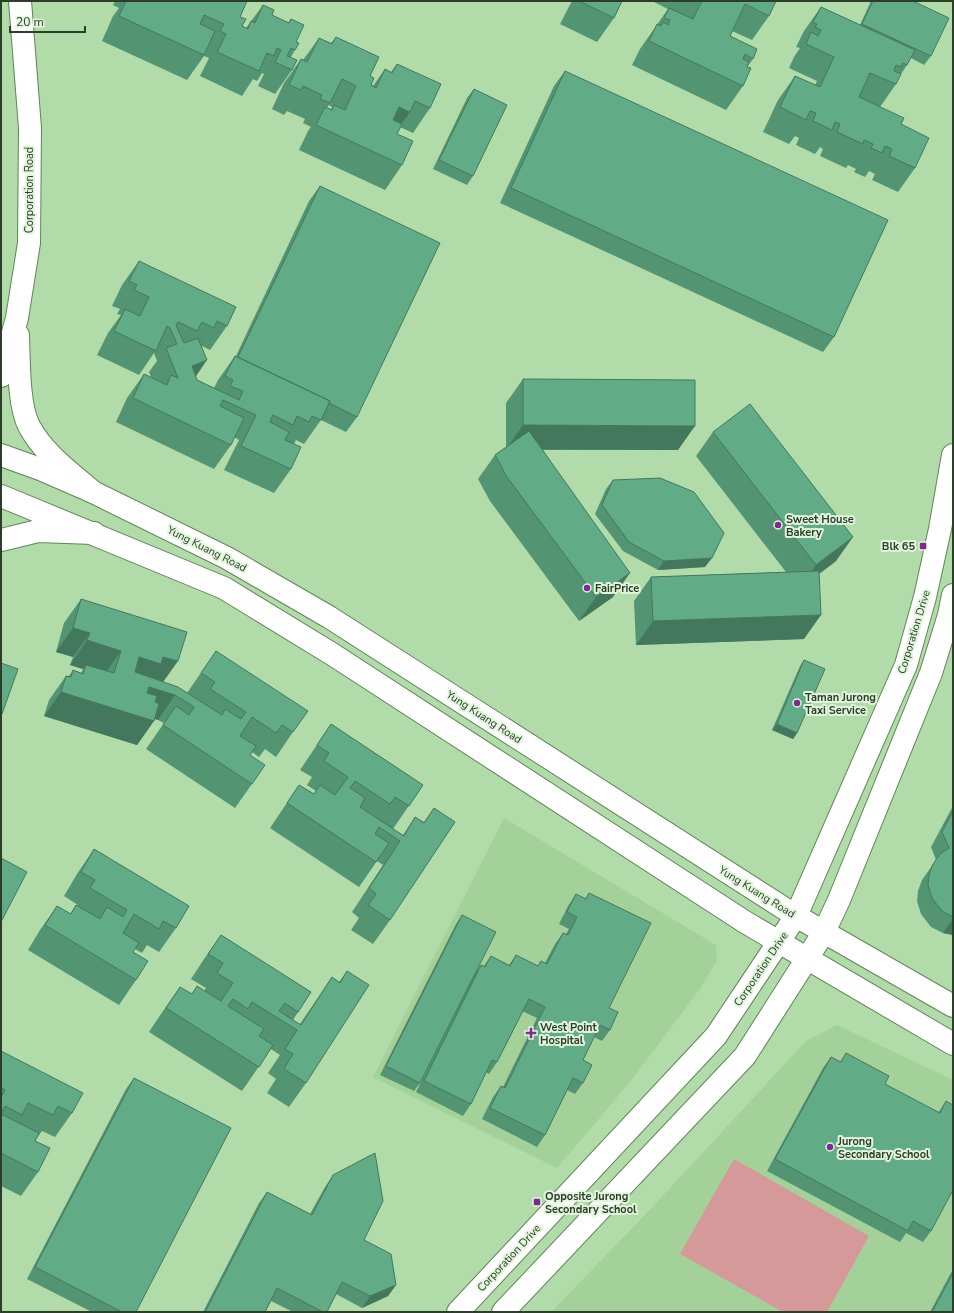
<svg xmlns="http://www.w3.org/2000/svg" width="954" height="1313" font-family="'Nunito Sans',sans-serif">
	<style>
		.built { fill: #a3d199 }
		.green { fill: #d49998 }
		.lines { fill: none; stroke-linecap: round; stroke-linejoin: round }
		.minor-casing { stroke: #5f8657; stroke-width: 24 }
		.major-casing { stroke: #5f8657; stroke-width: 24 }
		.minor { stroke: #fff; stroke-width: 22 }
		.major { stroke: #fff; stroke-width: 22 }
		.wall { fill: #539473; fill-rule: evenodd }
		.shaded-wall { fill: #44785e }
		.building { fill: #61ac86; stroke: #44785e }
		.poi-dot { fill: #822895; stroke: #e0f5db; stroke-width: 1.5 }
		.labels { text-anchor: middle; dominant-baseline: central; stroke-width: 4; stroke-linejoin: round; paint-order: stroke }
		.street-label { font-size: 11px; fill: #2c3d29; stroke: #e0f5db }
		.poi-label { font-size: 11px; font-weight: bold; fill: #2c3d29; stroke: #e0f5db; text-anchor: start }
	</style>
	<rect width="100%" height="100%" fill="#b1dba8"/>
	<path class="built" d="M504,818L716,945L717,960L700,989L630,1082L557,1168L373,1077Z
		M837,1025L953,1080V1312H551L646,1214L806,1041Z"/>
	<path class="green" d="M734,1159L869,1236L827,1312H783L680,1254Z"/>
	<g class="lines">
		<defs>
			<path id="minor" d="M1,455L40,469L93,492L227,558L329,617L796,916L953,1006
				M1,496L224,588L332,654L745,922L953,1044
				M458,1312L716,1036L796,916L906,665L925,597L940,529L953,455
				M503,1312L745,1056L824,932L839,900L931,673L949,615L953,595"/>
			<path id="major" d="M18,335C19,359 18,405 29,426C44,454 70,472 93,492
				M1,376L17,318L29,243L30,128L20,1
				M1,540L38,531L94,533"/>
		</defs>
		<use href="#minor" class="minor-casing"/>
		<use href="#major" class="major-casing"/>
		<use href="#minor" class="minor"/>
		<use href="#major" class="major"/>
	</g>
	<path class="wall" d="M115,1H247L240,17L242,26L246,28L263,5L272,15L288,23L291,19L296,42L295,50L291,57L292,70L275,94L258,86L264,74L262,73L257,81L253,79L242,96L200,76L209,58L204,56L187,80L102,41L113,16L119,8L113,5Z
		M572,1H622L614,18L597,42L560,24Z
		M652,1H776L769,16L752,40L732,31L730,36L753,59L747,67L743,86L726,110L632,65L640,49L668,9Z
		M871,1H913L931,56L924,65L911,58L907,65L899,77L896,84L880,107L901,124L915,168L898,192L872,180L875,174L869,171L865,177L854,172L856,169L848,165L846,168L820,156L823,149L820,147L815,154L796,145L799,138L795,136L789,144L763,132L778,100L795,76L815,85L817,81L789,68L794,57L800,48L796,47L804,31L821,7L860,25Z
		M336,37L370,76L371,85L373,86L385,69L391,72L397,64L430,108L413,133L400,127L397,134L402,165L385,190L299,150L308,131L311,127L303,123L305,119L287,111L284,115L272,109L284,83L301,59L303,60L319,38L331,43ZM329,105L332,107L331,109L327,108Z
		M565,71L834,337L823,352L500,203L554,86Z
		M474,89L473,176L467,185L433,169L467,98Z
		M320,186L357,417L346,432L321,420L304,444L296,440L294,444L291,469L274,493L224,470L239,440L234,437L231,445L214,469L116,422L127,398L144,374L151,377L149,372L157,361L154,353L139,375L97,355L108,333L121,315L117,314L120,309L112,306L122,285L139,261L227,326L210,350L202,346L196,377L197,380L214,388L218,380L235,356H236L309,201Z
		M523,379L678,450H543L613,597L579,621L490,501L478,479L495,455L506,447V403Z
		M713,432L836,561L819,574L804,639L636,645L634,601L651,577L786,572L696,456Z
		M613,480L705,567L658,570L623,551L595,514L606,489Z
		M81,599L163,682L187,693L216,651L293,732L276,757L265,749L259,757L252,752L250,755L252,784L235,808L146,749L164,723L158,720L155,719L137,745L44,716L49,700L66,676H69L73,670L81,673L83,669L70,665L73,657L56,652L64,623Z
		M804,660L797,733L793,739L772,730L800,666Z
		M331,724L423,785L393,829L403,835L415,817L424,822L434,808L390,920L373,944L351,930L359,918L352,912L383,865L377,861L359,887L270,828L299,785L314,794L316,791L307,785L312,777L300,770Z
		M953,806V935L943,933L931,927L921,914L917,901L918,891L922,880L936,860L931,847Z
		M94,849L176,928L159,952L147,945L142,953L135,949L133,952L136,980L119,1005L28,950L40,930L57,906L70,914L76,905H78L64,896L77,874Z
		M589,893L609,1008L610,1030L602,1041L594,1037L583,1060V1083L575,1094L567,1090L545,1135L537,1147L482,1119L493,1097L501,1086L503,1087L537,1018L522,1011L497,1062L489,1074L486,1072L471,1104L463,1116L416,1092L464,995L420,1083L414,1091L380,1075L456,924L462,915L473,976L481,965L483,967L491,956L509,965L516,955L538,966L541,961L545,963L555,944L563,933L566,934L569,929L559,924L568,906L576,894L585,899Z
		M221,935L311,992L293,1020L300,1024L315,1002L332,977L339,982L347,971L306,1083L289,1107L267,1093L276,1079L268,1073L280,1055L271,1049L242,1091L149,1032L163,1011L180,987L192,994L197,986L204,991L206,988L191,979L204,959Z
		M1,1051L72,1113L55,1137L42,1131L37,1138L35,1141L38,1172L21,1196L1,1186Z
		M846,1053L885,1084L938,1113L946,1101L931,1231L923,1242L906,1233L900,1242L767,1171L823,1068L831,1057L840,1062Z
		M134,1078L136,1312H92L27,1279L126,1089Z
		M333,1175L364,1240L396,1285L388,1296L362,1308L336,1294L327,1312H293L271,1301L265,1312H203L259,1203L267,1192L310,1214L325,1187Z
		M953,1269V1312H930Z"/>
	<path class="shaded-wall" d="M399,107L410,112L393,136L382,131Z
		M207,360L190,385L192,366Z
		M523,425L695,426L678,450L506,449Z
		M853,537L836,561L799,589L816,565Z
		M712,558L705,567L658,570L664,561Z
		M630,573L613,597L579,621L596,597Z
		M821,615L804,639L636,645L653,621Z
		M73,628L90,633L73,657L56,652Z
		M87,640L121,651L104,675L86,665L83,669L70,665Z
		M139,657H163L178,661L161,685L122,681Z
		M149,687L175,695L158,720L132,711Z
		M61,692L154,721L137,745L44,716Z
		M777,724L797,733L793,739L772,730Z
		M953,919V935L943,933Z
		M396,1285L388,1296L362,1308L370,1296Z"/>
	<path class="building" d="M126,1H247L240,17L246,19L242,26L248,29L251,21L255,23L263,5L274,10L272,15L289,23L291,19L304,25L296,42L299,43L295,50L291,48L287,56L297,60L292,70L275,62L281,50L277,48L274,56L267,53L259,71L217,52L226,34L220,31L224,24L204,15L200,24L215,31L204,55L119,16Z
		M579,1H622L614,18Z
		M702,1H776L769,16L745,4L730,36L757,49L753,59L745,54L743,59L749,62L747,67L751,68L743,86L649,41L657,24L661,26L663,22L668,25L670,20L664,18L669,8L693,19Z
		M873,1H913L949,18L931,56L862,24Z
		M821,7L915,50L907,65L903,63L901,67L896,65L894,71L901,74L896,84L870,73L859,97L904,118L901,124L929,138L915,168L889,156L892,149L885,146L882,153L871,148L873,144L864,140L863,144L837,132L840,124L835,122L832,130L813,121L816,113L810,111L806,120L780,107L795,76L820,87L834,57L806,44L811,32L818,36L821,30L815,27L817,24L813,22Z
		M336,37L379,57L370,76L374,78L371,85L376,88L385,69L392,73L397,64L441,84L430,108L415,101L410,112L399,107L393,120L402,124L397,134L413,141L402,165L316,125L325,107L332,110L334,105L345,110L356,86L342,79L330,103L320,99L322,95L303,86L301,90L289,85L301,59L307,62L319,38L332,44Z
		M565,71L888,220L834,337L511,188Z
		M474,89L507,105L473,176L439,160Z
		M320,186L440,243L357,417L329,403L330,401L238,357Z
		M139,261L236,307L227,326L217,321L214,328L202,322L197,331L178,322L176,325L184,343L198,338L207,360L192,366L197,380L239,400L243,391L230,386L233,380L225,376L235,356L330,401L321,420L312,416L309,422L297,416L293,425L273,415L270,422L289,432L285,440L301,447L291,469L241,446L256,415L223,400L220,406L244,418L231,445L133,398L144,374L167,385L171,375L178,378L166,348L177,344L170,328L167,326L156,351L114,331L125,309L140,316L149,297L134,290L137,285L129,281Z
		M523,379L695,380V426L523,425Z
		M750,404L853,537L816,565L713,432Z
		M529,431L630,573L596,597L507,477L495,455Z
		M660,478L694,492L724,533L712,558L664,561L629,542L602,505L613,480Z
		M819,571L821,615L653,621L651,577Z
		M81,599L187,632L178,661L163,657L161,664L139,657L135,672L178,687L222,715L225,709L241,719L246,712L210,689L215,682L201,673L216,651L308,711L293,732L282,725L276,733L252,717L240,736L256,746L250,755L265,765L252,784L163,725L176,706L189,715L194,707L175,695L149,687L147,693L157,696L155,702L159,704L154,721L61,692L66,676L71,677L73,670L83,674L86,665L114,673L121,651L87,640L90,633L73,628Z
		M804,660L825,669L797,733L777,724Z
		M1,663L18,669L2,714H1Z
		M331,724L423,785L409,806L395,797L390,804L355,781L350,788L365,798L360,807L404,836L415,817L424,823L434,808L455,822L390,920L368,905L376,894L369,888L400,841L379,827L375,834L389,843L376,862L287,803L299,785L314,794L320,785L335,795L348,777L324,761L329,753L317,745Z
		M953,811V917L942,911L932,898L928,885L929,875L933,864L940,854L949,848L942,832Z
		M94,849L189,906L176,928L163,921L159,929L134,914L123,933L139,943L133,952L148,961L136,980L45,925L57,906L71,914L76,905L100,919L107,907L123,917L127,910L90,888L95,880L81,872Z
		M1,858L27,872L1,922Z
		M589,893L651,923L609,1008L618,1012L610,1030L600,1025L583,1060L592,1065L583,1083L573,1078L545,1135L490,1108L501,1086L505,1088L545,1007L529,999L497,1062L492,1060L471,1104L424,1081L481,965L485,967L491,956L510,966L516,955L538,966L541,961L547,964L563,933L568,935L577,917L567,912L576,894L586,899Z
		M462,915L496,932L420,1083L386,1066Z
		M221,935L311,992L298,1012L285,1003L279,1011L301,1025L332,977L340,983L347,971L369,985L306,1083L284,1069L293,1054L285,1049L297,1030L252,1002L248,1009L233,999L228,1006L264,1029L259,1036L273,1045L259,1067L166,1008L180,987L192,994L197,986L221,1001L233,983L217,973L223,963L208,954Z
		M1,1051L83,1093L72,1113L58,1106L53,1115L28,1103L22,1115L5,1106L1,1114L39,1133L35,1141L50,1148L38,1172L1,1153V1097L5,1090L1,1088Z
		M846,1053L889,1076L885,1084L940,1113L946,1101L953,1105V1190L931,1231L913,1221L908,1231L775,1159L831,1057L841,1062Z
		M134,1078L231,1128L136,1312H122L35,1267Z
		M375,1153L383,1201L364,1240L391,1254L396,1285L370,1296L342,1282L327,1312H323L277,1288L265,1312H205L267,1192L312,1215L333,1175Z
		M953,1273V1312H932Z"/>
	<g class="poi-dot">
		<circle cx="778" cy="525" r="4"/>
		<rect x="919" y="542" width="8" height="8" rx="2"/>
		<circle cx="587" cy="588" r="4"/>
		<circle cx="797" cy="703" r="4"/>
		<path d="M529 1027h4v4h4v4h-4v4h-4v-4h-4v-4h4z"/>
		<circle cx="830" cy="1147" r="4"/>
		<rect x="533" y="1198" width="8" height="8" rx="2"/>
	</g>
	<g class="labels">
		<g class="street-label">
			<text transform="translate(29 190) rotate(-90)">Corporation Road</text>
			<text transform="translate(207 549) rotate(27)">Yung Kuang Road</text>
			<text transform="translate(914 632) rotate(-73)">Corporation Drive</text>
			<text transform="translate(484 717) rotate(33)">Yung Kuang Road</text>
			<text transform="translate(757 892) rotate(32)">Yung Kuang Road</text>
			<text transform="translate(761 969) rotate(-56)">Corporation Drive</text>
			<text transform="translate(509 1258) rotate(-47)">Corporation Drive</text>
		</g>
		<g class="poi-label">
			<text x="786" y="519">Sweet House<tspan x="786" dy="13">Bakery</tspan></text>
			<text x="915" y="546" text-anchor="end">Blk 65</text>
			<text x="595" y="588">FairPrice</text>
			<text x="805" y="697">Taman Jurong<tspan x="805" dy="13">Taxi Service</tspan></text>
			<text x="540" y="1027">West Point<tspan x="540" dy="13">Hospital</tspan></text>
			<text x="838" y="1141">Jurong<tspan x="838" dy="13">Secondary School</tspan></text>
			<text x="545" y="1196">Opposite Jurong<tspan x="545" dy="13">Secondary School</tspan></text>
		</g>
	</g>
	<rect width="954" height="1313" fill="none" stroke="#2c3d29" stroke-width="4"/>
	<path d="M10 26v6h75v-6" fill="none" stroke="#2c3d29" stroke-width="2"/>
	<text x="16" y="26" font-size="12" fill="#2c3d29" stroke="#e0f5db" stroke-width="3" paint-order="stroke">20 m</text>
</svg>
